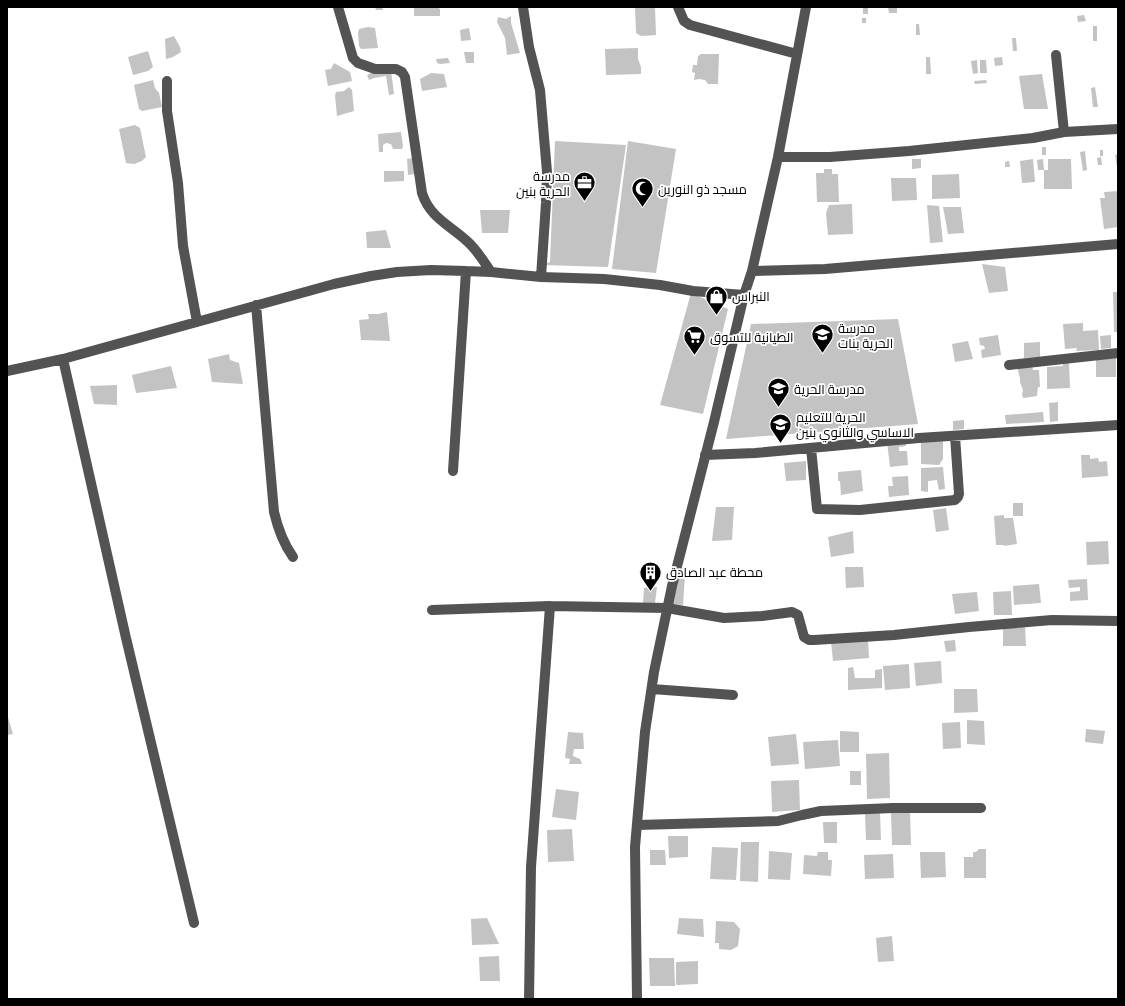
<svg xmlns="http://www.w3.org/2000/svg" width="1125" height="1006" font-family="'Exo 2',Cairo,sans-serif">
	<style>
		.building { fill: #c3c3c3 }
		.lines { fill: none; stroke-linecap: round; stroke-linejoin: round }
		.minor { stroke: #535353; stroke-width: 10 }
		.labels { text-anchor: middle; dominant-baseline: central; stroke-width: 3.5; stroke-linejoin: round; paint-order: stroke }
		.poi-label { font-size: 13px; fill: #000; stroke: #fff; text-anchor: start }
	</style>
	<rect width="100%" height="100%" fill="#fff"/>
	<path class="building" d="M375,7H382L383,10H376Z
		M414,7H437L440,9V16H414Z
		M635,7H655L656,35L641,36L636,33Z
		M863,7H868V14H863Z
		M888,7H897V13H889Z
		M1084,15L1086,21L1078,22L1077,16Z
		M511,16V23L520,53L507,55L505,38L497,22L498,17L506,19Z
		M862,18H866V23H862Z
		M916,24H919L920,35H916Z
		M1093,26H1097V41H1093Z
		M368,27L375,28L378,48L361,49L359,46L358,33L359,29Z
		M469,28L471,40L461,41L460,30Z
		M174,36L180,47L181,52L173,57L166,59L165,39Z
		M1012,38H1016L1017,51H1013Z
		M638,48V59L641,67V74L606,75L605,49Z
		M148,51L153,67L148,71L133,75L128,57Z
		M464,52H474V63H466Z
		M701,54H719L718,84H708L705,80L699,79L694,80L695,73L692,72L693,65H697L698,56Z
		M926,57H930L931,74H926Z
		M1002,57L1003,65L995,66L994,58Z
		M448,58L450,63L440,64L437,63L436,59Z
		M977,60L978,73L973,74L971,61Z
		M980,60H986L987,73H980Z
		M334,63L350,72L352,81L328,86L325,70L331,69Z
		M391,70L394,94L389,95L386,76L374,78L369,80L367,75L373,72Z
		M431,73L444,74L447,87L422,91L420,79Z
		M1042,74L1048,109H1024L1019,76Z
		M153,80L155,88L159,93L162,107L142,111L139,109L134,85Z
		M986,80L987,83L975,84L974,81Z
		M349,87L352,90L354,111L337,116L335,96L336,92L344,91Z
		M1095,87L1098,107H1093L1091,88Z
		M135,125L140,128L146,157L142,161L134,164L126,163L119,129Z
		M401,132L403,146L402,149H393L391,144L386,143L383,145V152H379L378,134Z
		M555,141L626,145L608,267L542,265L550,262Z
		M628,141L676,149L656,273L612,269Z
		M1042,147H1046V155H1042Z
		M1100,150H1103V156H1100Z
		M1085,151L1087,170L1083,171L1080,152Z
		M1118,154V167H1117L1115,155Z
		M1101,157L1102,165H1098L1097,158Z
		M414,158L415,174L408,175L407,159Z
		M912,159H921V168L912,169Z
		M1033,159L1035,182L1022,183L1020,161Z
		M1043,159L1044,170H1038L1037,160Z
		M1048,159H1071L1072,189H1044V170H1048Z
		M1009,161L1010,167H1005V162Z
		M824,169H832V174H838L839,202H817L816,173H824Z
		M384,171H404V181L384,182Z
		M959,174L960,198L932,199V175Z
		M891,178H916L917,200L892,201Z
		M1118,191V227L1104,229L1100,198H1105L1104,192Z
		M852,204L853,234L828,235L826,213L829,205Z
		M927,205L939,206L943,242L930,243Z
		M943,207H961L964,233L948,234Z
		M480,210H510L508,233H482Z
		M386,230L391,248H367L366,232Z
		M982,264L1005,267L1008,291L989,293Z
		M1113,292H1118V332H1114Z
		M691,293L728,309L703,414L660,405Z
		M387,312L390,341L361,340L359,320L369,319L368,314H378Z
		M898,319L918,424L726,439L751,324Z
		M1083,323V331L1098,330L1099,350L1076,351L1077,348L1065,349L1063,324Z
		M998,335L1001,355L982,358L981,350L985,349L984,346L980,345L979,338Z
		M1111,335V348L1101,349L1100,336Z
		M968,341L973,359L955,362L952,344Z
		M1040,342V357L1024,358V343Z
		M229,354L230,360L239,363L243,384L212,382L208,359Z
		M1096,358H1116V377H1096Z
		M1063,363H1069L1070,388L1047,389V367L1063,366Z
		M171,366L177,388L136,393L132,375Z
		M1032,366L1033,370H1039L1040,387H1038L1037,396L1023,398L1022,394L1023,390L1020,382V378L1017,367Z
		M117,385V405L94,404L90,386Z
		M1058,402V421L1050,422L1049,403Z
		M1043,412L1044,422L1006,424L1005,415Z
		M964,420V429L953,430V421Z
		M906,441V446L899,447V451H907L908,465L890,467L887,442Z
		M943,441V459L939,465L921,464V442Z
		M1081,455H1090V459L1098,458L1099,462L1107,461L1108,476L1082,478Z
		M806,461V480L786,481L784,463Z
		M943,467L945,489L939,490L937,480L928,481V492L921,491V468Z
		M861,470L863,491L841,495L840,481H838V472Z
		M908,476L909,495L889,497L888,486H893L892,477Z
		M1013,503H1023V516H1013Z
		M716,507H734L732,540L712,541Z
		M946,508L949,530L936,532L933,510Z
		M1004,515V518H1013L1017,544L1004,546V545H996L994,516Z
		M853,531L854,553L831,557L828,537Z
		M1108,541L1109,564L1087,565L1086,542Z
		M845,567H863L864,587L846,588Z
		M677,572L685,575L683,605L670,604Z
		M1087,579L1088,600L1070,601V592L1080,591V587L1069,588L1068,580Z
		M1039,584L1041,603L1014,605L1013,586Z
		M657,587L655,603H643L644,588Z
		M1011,591L1012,615H994L993,592Z
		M977,592L979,611L955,614L952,594Z
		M1003,625H1025L1026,646H1003Z
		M868,639L869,658L833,661L831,642Z
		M955,640L956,651L946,652L944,641Z
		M941,661L942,683L916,686L914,663Z
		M909,664L910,688L885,690L883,666Z
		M853,667L855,678H875V670L882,669V688L848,690V668Z
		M954,689H977L978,712L954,713Z
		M7,714L13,734L7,735Z
		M967,720L984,721L985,745L967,744Z
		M960,722L961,748L943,749L942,723Z
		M1086,729L1105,731L1103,744L1085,742Z
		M840,731L859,732V752H840Z
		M568,732L583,733L584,749H574L573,756L580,759L582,764H569L570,759L565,758Z
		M796,734L799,764L771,766L768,737Z
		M838,740L840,766L805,769L803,742Z
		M889,753L890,798L867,799L866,754Z
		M850,771H861V785H850Z
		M799,780L800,810L772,812L771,781Z
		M556,789L579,792L576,820L552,817Z
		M910,811L911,845H892L891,812Z
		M880,812L881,840H866L865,813Z
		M823,822H837V843H824Z
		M572,829L574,861L548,862L547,830Z
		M668,836H688V857L669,858Z
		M741,842H759L758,882L740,881Z
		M712,847L738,848L736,880L710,879Z
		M979,849H986V878H964V857H973V852H976Z
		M650,850H665L666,865H650Z
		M769,851L792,853L790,880L768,879Z
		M818,852H828V860H832L831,876L803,874L804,855L817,856Z
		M920,852H945L946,877L921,878Z
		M893,854L894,878L865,879L864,855Z
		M487,918L499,944L472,945L471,919Z
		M679,918L703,919L704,937L677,934Z
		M716,921L734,922L740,929L738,946L731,950L719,949V943H715Z
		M892,936L894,961L878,962L876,938Z
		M499,956L500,981H480L479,957Z
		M649,958H674L675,986H650Z
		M698,961V984L676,985V962Z"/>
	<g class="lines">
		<path class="minor" d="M338,7L353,58L358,63L375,69H396L402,72L405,77L422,193C430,218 450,225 468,242C477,250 484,262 491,272
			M523,7L529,47L540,90L544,137L547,172L546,203L541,277
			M678,7L684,21L690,25L797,54
			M1056,55L1064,132
			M167,81V111L178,183L183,246L197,322
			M778,157H830L909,151L1033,138L1064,132L1118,129
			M752,271L825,269L1118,244
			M256,305L274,512C278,529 283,543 293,557
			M63,359L126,638L194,923
			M1009,365L1118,353
			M7,371L63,359L334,284L371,276L397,272L431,270L466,271L491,272L541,277L604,279L660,285L693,291L744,295
			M811,448L817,509L860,510L955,500L958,497L959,494L955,436
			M705,455L755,453L919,438L1118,425
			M453,471L466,271
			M432,610L550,606L667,608L724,618L762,616L792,612L798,615L804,637L809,640H814L894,635L969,627L1052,620L1118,621
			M652,689L733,695
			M637,825L778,821L802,815L821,811L893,808H981
			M529,999L531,867L550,606
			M637,999L635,847L645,732L654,672L672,586L714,422L744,295L752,271L778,157L806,7"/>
	</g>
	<defs>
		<symbol id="office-pin" viewBox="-11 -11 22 30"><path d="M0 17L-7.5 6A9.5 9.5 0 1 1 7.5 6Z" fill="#000" stroke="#fff"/><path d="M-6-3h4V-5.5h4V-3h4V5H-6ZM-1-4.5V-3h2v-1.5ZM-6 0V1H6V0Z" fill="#fff"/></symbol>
		<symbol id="mosque-pin" viewBox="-11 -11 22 30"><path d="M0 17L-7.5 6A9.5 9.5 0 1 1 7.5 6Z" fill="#000" stroke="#fff"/><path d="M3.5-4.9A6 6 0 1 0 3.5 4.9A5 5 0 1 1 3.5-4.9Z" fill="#fff"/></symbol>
		<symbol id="shop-pin" viewBox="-11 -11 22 30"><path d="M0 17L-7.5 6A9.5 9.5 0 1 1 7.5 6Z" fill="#000" stroke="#fff"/><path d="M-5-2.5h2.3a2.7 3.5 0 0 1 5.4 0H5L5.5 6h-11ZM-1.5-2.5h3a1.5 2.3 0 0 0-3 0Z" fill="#fff"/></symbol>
		<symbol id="school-pin" viewBox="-11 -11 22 30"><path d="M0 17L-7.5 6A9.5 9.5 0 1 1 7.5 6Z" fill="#000" stroke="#fff"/><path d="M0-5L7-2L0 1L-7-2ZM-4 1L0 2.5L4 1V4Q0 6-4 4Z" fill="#fff"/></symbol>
		<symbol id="supermarket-pin" viewBox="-11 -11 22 30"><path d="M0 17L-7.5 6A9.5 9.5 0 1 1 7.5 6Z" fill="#000" stroke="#fff"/><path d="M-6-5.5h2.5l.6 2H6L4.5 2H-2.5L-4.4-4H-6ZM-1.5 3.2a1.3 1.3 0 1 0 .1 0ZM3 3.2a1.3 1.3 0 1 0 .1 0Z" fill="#fff"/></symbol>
		<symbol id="building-pin" viewBox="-11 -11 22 30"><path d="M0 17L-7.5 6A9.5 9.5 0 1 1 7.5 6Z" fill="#000" stroke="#fff"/><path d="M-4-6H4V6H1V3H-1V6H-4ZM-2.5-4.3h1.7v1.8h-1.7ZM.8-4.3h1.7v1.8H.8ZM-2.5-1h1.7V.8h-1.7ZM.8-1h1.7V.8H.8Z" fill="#fff"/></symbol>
	</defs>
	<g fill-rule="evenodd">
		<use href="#office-pin" x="572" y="170" width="25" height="34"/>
		<use href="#mosque-pin" x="630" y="176" width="25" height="34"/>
		<use href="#shop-pin" x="704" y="284" width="25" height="34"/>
		<use href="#school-pin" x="810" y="322" width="25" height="34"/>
		<use href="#supermarket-pin" x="682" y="324" width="25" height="34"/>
		<use href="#school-pin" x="766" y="376" width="25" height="34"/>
		<use href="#school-pin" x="768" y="412" width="25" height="34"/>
		<use href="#building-pin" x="638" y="560" width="25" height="34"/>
	</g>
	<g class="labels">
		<g class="poi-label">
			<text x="570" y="176" text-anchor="end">مدرسة<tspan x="570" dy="15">الحرية بنين</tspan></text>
			<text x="658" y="189">مسجد ذو النورين</text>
			<text x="732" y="296">النبراس</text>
			<text x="838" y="328">مدرسة<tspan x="838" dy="15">الحرية بنات</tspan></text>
			<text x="710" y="337">الطيانية للتسوق</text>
			<text x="794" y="389">مدرسة الحرية</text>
			<text x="796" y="417">الحرية للتعليم<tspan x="796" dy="15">الاساسي والثانوي بنين</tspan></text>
			<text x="666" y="572">محطة عبد الصادق</text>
		</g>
	</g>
	<rect width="1125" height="1006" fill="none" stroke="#000000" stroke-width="16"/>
</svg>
